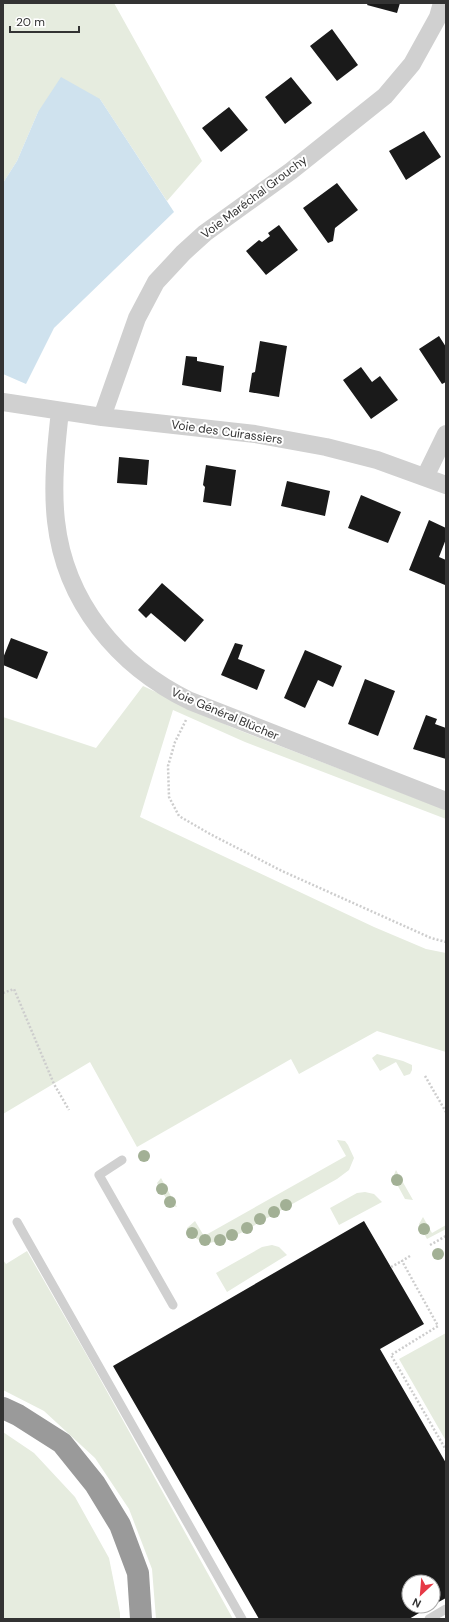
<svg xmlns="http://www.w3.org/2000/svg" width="449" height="1622" font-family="'DM Sans',sans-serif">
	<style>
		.green { fill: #e6ecdf }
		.water { fill: #cfe2ee }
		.building { fill: #1a1a1a }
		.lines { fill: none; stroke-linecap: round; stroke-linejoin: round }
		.path { stroke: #cdcdcd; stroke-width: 2.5; stroke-dasharray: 2 2; stroke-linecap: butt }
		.service { stroke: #d0d0d0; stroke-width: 9 }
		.minor { stroke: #d0d0d0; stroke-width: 18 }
		.motorway { stroke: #9a9a9a; stroke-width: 22 }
		.tree { fill: #a2b095 }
		.labels { text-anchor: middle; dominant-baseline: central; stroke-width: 4; stroke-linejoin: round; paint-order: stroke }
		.street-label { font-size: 12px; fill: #333; stroke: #fff }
	</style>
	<rect width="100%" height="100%" fill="#fff"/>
	<path class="green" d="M3,3H114L202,161L167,201L100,99L38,112L17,161L3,183Z
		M143,686L231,727L446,810V819L245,742L173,710L140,817L374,927L426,949L446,953V1052L377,1031L299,1074L291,1059L137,1147L90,1062L3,1114V717L96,748Z
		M377,1054L403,1061L412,1065V1070L410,1074L404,1076L396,1062L380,1071L372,1058Z
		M337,1140L345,1141L348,1145L354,1158L349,1170L337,1179L230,1239L209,1243L200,1241L187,1232V1228L195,1221L204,1236L346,1156Z
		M396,1170L413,1200L405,1199L393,1177Z
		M161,1178L177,1207L170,1205L157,1183Z
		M365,1192L374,1194L382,1202L339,1225L330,1208L357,1193Z
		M423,1217L432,1233L446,1225V1229L427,1239L419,1224Z
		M272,1245L279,1247L287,1255L227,1292L216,1273L262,1247Z
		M27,1251L89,1359L233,1619H156L152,1569L129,1509L95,1458L44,1411L3,1390V1260L6,1264Z
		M446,1333V1441L399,1359Z
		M3,1432L34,1453L75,1497L109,1558L120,1613V1619H3Z"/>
	<path class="water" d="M61,77L100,99L174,212L54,328L26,384L3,374V183L17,161L38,112Z"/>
	<path class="building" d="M368,3H400L397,13L367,5Z
		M332,29L358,65L337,81L310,46Z
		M291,77L312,103L285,124L265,97Z
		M229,107L248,130L221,152L202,128Z
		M424,131L441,157L406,180L389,151Z
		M337,183L358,210L335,228L333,241L328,243L303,208Z
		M279,225L298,250L266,275L246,251L259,240L262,242L270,236L268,233Z
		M439,336L446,347V382L442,384L419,349Z
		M260,341L287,346L279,397L249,392L252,373L255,372Z
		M186,356L197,357V361L224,366L221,392L182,385Z
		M361,367L372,382L380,376L398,400L371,419L343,380Z
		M119,457L149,460L147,485L117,483Z
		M206,465L236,470L231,506L203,502L205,487L203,485Z
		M287,481L330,491L325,516L281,506Z
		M361,495L401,512L388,543L348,528Z
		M429,520L446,528V539L439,557L446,560L445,585L409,570Z
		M162,583L204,620L185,642L151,613L146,618L138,610Z
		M11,638L48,652L37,679L3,665V658Z
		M235,643L243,645L238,659L265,670L257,690L221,675Z
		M305,650L342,666L333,687L318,680L305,708L284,698Z
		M365,679L395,691L378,736L348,724Z
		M426,715L437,719L435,724L446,728V759L413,749Z
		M364,1221L424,1324L380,1349L446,1463V1598L433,1605V1582H409V1606H431L409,1619H259L113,1366Z"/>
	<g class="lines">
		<path class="path" d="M186,720L175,742L168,766L169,797L179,816L210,834L282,871L431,938L446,942
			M3,993L14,989L54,1084L69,1110
			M425,1076L446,1112
			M430,1245L446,1236
			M410,1256L402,1261L438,1326L391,1355L446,1450
			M391,1267L402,1261"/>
		<path class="service" d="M122,1160L99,1175L173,1305
			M17,1222L242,1619
			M429,1619L446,1609"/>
		<path class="minor" d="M3,402L102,417L255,434L326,447L377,460L446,485
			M60,411C56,447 52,485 56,521C65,602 118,666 190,701L446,801
			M102,417L137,318L156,282L183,253L205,233L291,171L385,96L412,64L438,17L442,3
			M425,477L446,434"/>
		<path class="motorway" d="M3,1408L18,1415L62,1443L95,1484L120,1525L138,1573L141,1619"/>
	</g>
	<g class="tree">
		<circle cx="144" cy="1156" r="6"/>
		<circle cx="397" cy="1180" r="6"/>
		<circle cx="162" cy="1189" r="6"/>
		<circle cx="170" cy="1202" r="6"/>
		<circle cx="286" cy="1205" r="6"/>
		<circle cx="274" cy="1212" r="6"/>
		<circle cx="260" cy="1219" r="6"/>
		<circle cx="247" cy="1228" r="6"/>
		<circle cx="424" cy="1229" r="6"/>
		<circle cx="192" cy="1233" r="6"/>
		<circle cx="232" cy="1235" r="6"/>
		<circle cx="205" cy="1240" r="6"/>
		<circle cx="220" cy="1240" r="6"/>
		<circle cx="438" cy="1254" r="6"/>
	</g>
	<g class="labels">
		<g class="street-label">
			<text transform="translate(254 197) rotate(-37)">Voie Maréchal Grouchy</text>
			<text transform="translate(227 432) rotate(8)">Voie des Cuirassiers</text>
			<text transform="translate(225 714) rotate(23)">Voie Général Blücher</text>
		</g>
	</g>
	<rect width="449" height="1622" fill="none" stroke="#333333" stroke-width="8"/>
	<g transform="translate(421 1594) rotate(206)"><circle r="19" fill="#ffffff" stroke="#adadad"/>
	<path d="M0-3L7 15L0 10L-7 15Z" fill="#e63946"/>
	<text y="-6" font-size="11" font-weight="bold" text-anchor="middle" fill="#333333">N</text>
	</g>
	<path d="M10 26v6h69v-6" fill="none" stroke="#333333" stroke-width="2"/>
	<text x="16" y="26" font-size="12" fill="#333333" stroke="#ffffff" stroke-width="3" paint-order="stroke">20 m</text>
</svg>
